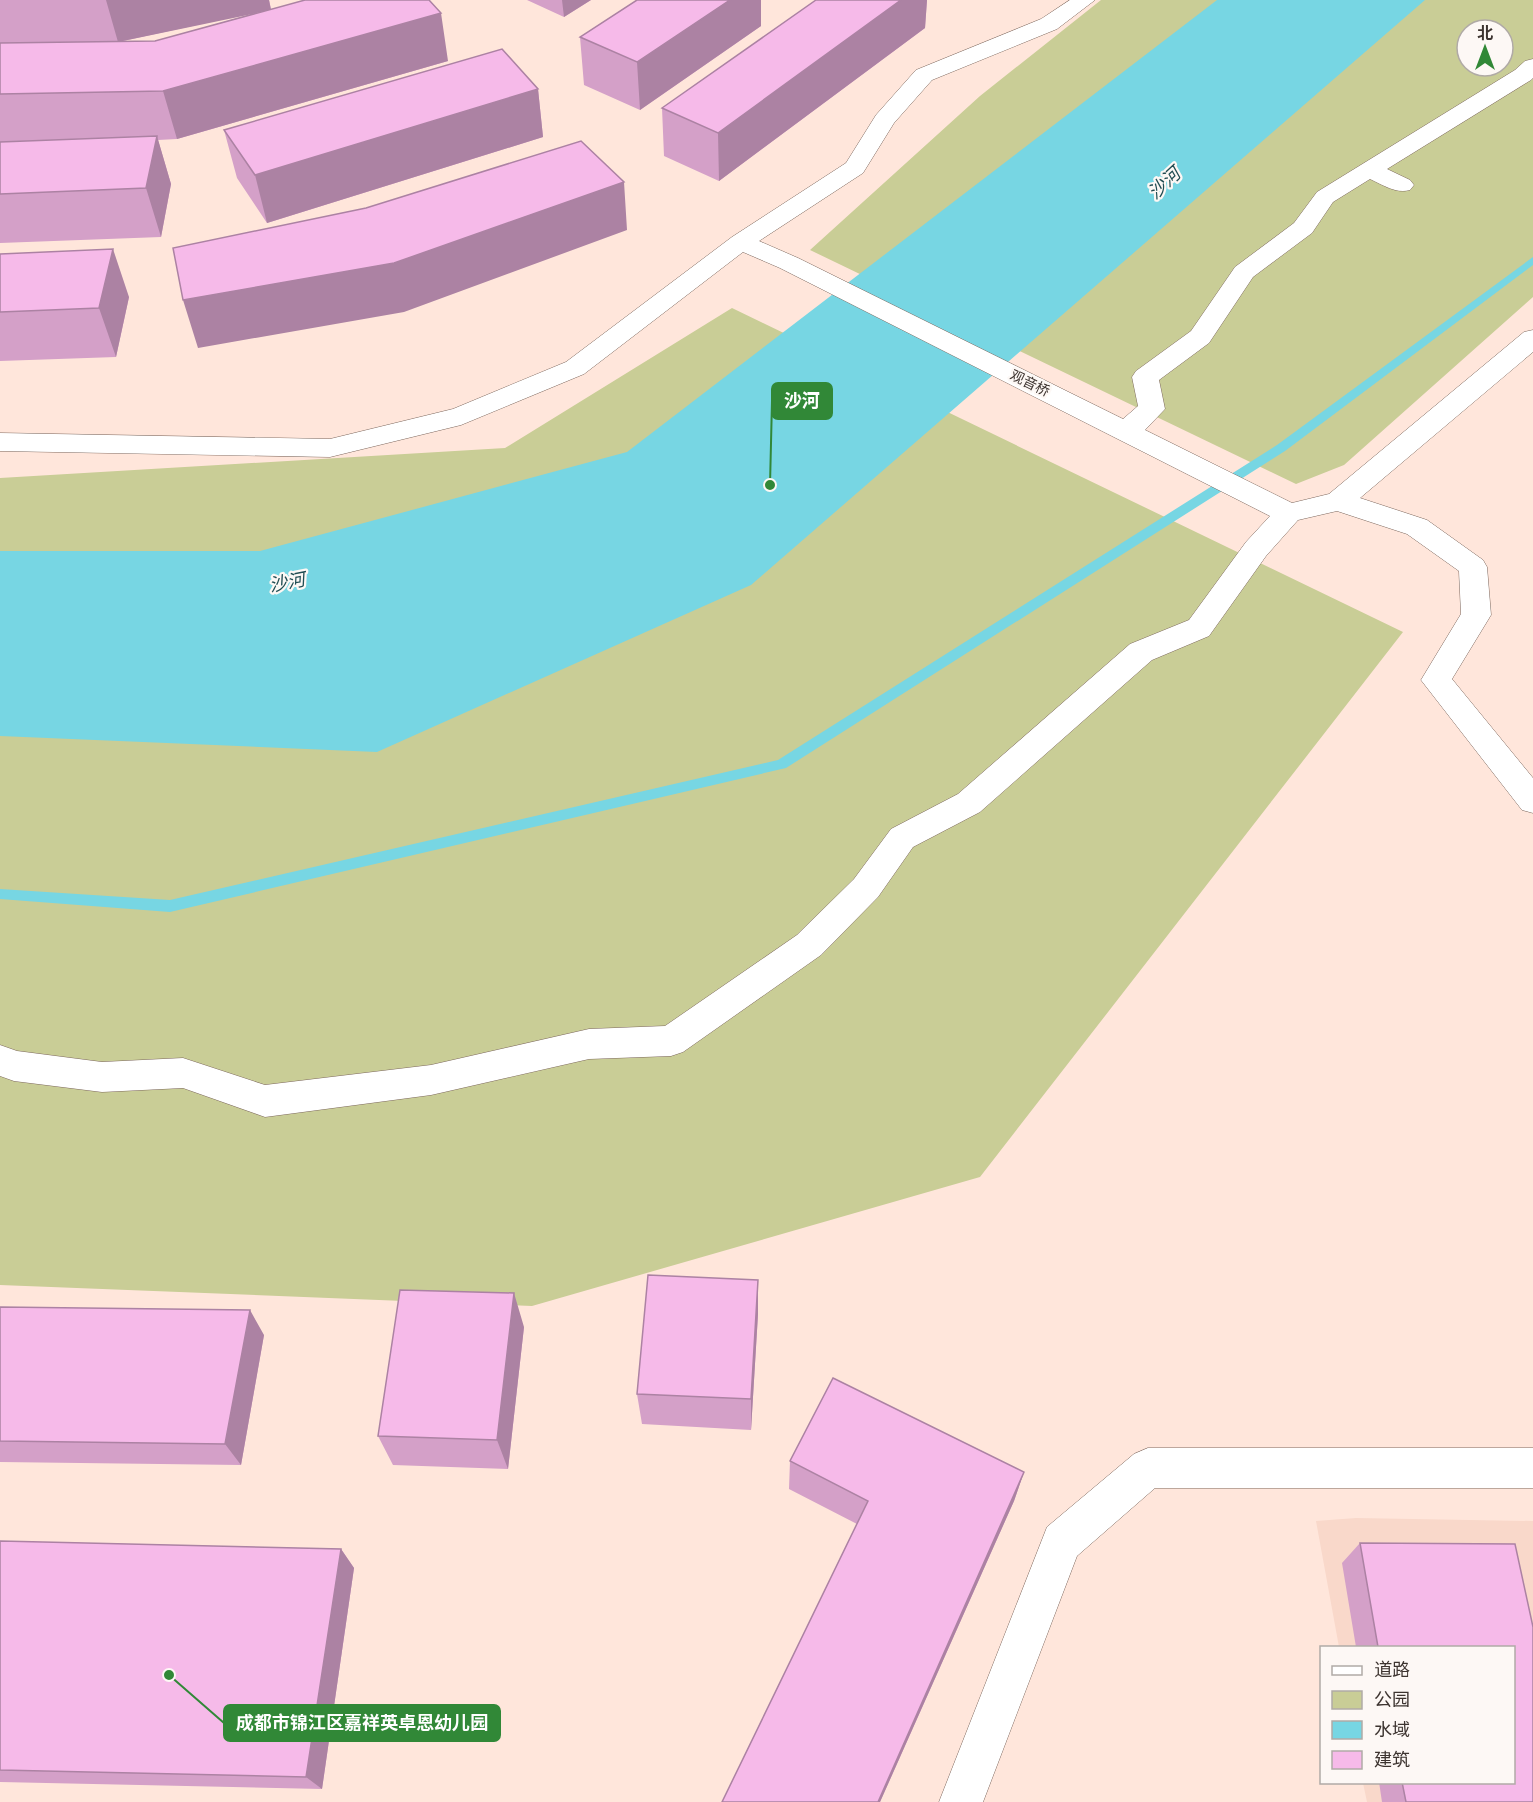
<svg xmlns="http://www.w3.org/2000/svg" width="1533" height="1802" font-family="Mulish,'Noto Sans SC',sans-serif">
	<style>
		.built { fill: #f9d8ca }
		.green { fill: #c9cd96; fill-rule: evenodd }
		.water { fill: #77d6e3 }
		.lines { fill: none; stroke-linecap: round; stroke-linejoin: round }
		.stream { fill: #77d6e3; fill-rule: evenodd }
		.minor-casing { stroke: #7d685e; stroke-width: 1 }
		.minor { fill: #fff; fill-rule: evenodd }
		.wall { fill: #d4a0c8; fill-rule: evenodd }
		.shaded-wall { fill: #ac82a3 }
		.building { fill: #f6bae9; stroke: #ac82a3; stroke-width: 1.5 }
		.labels { text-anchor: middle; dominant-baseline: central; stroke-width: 4.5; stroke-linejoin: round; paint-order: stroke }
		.far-street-label { font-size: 14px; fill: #3d3430; stroke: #fdf8f5 }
		.water-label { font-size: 18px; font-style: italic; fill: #214d53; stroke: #fdf8f5 }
		.leader { fill: none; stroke: #318837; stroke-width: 2 }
		.callout-dot { fill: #318837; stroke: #fdf8f5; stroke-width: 2 }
		.callout { fill: #318837; stroke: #318837; stroke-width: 2 }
		.callout-label { font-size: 18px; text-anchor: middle; font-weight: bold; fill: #fff }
	</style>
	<rect width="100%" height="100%" fill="#ffe6db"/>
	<path class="built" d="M1356,1518L1533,1521V1802H1367L1363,1783L1514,1782V1648L1339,1647L1316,1521Z"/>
	<path class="green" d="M1101,0H1533V297L1344,465L1296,484L810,250L980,96ZM1467,30H1503V66H1467Z
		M732,308L1403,632L980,1177L532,1306L0,1285V478L505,448Z"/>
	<path class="water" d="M1217,0H1425L751,585L377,752L0,736V551H260L627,452Z"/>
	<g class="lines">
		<path class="stream" d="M1533,257V265L1285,451L786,768L170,912L0,899V889L170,900L778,760L1277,445Z"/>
		<defs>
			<path id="minor" d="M1070,0H1095L1057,29L932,80L894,123L863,173L759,241L798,258L1123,419L1138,406L1132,377L1136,371L1191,331L1235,267L1294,223L1317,192L1515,70L1525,61L1533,59V78L1531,80L1387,169L1410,180L1414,185L1410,190C1396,194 1383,185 1370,179L1333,202L1312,233L1253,277L1209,343L1159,380L1165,409L1145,430L1292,503L1329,494L1524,332L1533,330V352L1360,498L1427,520L1483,560L1487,567L1491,615L1452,679L1533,778V813L1522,810L1421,680L1461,614L1459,571L1407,534L1337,511L1298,520L1266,556L1209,636L1152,660L980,812L913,847L878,897L821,955L683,1052L671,1056L589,1059L431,1095L265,1117L183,1088L102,1092L14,1081L0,1076V1045L17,1051L102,1062L183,1058L265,1085L431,1065L589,1029L665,1026L797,935L854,879L891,829L958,794L1130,644L1189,620L1246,542L1270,516L780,268L743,252L584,374L461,425L330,457L0,451V433L330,439L453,409L566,362L732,237L846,163L876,115L916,70L1041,19Z
				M1148,1448H1533V1488H1155L1077,1556L983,1802H939L1047,1527L1134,1454Z"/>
		</defs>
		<use href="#minor" class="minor-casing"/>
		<use href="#minor" class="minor"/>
	</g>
	<path class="wall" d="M0,0H269L271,9L448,61L177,139L158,140L171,184L161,237L0,243ZM267,10L155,41L118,42Z
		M527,0H591L564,17Z
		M637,0H761V26L640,110L584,85L580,37Z
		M816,0H927L925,28L719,181L664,156L662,108Z
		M538,89L543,137L267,223L237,178L224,130Z
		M0,254L129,297L116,357L0,361Z
		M758,1280V1314L751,1430L642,1424L637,1394Z
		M0,1307L264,1335L241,1465L0,1462Z
		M524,1327L508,1469L393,1465L378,1436Z
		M790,1461L1024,1472L1014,1501L880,1802H722L857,1524L789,1489Z
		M0,1541L341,1549L354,1568L322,1789L0,1782Z
		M1360,1543L1515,1544L1533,1627V1802H1382L1379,1782H1514V1647H1356L1342,1563Z"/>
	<path class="shaded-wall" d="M106,0H269L271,10L118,42Z
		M562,0H591L564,17Z
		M730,0H761V26L640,110L637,62Z
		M901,0H927L925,28L719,181L718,133Z
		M441,13L448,61L177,139L163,91Z
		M538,89L543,137L267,223L255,175Z
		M157,136L171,184L161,237L146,188Z
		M624,182L627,230L404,312L198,348L183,300Z
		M113,249L129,297L116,357L99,308Z
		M758,1280V1314L751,1430V1399Z
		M514,1293L524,1327L508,1469L497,1440Z
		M250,1310L264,1335L241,1465L225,1444Z
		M1024,1472L1014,1501L880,1802H878Z
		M341,1549L354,1568L322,1789L306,1777Z"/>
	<path class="building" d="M305,0H429L441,13L163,91L0,94V43L155,41Z
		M637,0H730L637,62L580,37Z
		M816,0H901L718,133L662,108Z
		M502,49L538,89L255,175L224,130Z
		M157,136L146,188L0,194V142Z
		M581,141L624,182L394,263L183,300L173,248L366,208Z
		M113,249L99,308L0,312V254Z
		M648,1275L758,1280L751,1399L637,1394Z
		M400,1290L514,1293L497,1440L378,1436Z
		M0,1307L250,1310L225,1444L0,1441Z
		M833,1378L1024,1472L878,1802H722L868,1501L790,1461Z
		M0,1541L341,1549L306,1777L0,1770Z
		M1360,1543L1515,1544L1533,1627V1802H1406L1402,1782H1514V1647H1378Z"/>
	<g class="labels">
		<g class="far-street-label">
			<text transform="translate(1030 383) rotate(26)">观音桥</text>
		</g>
		<g class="water-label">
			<text transform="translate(1164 183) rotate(-43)">沙河</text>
			<text transform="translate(287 582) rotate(-11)">沙河</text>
		</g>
	</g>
	<path class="leader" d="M770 485L772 401M169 1675L224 1723"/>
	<g class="callout-dot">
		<circle cx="770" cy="485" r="6"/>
		<circle cx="169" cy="1675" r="6"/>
	</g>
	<g class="callout">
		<rect x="772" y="383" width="60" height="36" rx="6"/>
		<rect x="224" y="1705" width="276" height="36" rx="6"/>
	</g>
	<g class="callout-label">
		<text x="802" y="407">沙河</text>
		<text x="362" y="1729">成都市锦江区嘉祥英卓恩幼儿园</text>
	</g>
	<rect x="1320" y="1646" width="195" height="138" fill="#fdf8f5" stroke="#b0aaa6" stroke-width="1.5"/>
	<rect x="1332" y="1666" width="30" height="9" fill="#ffffff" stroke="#b0aaa6" stroke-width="1.5"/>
	<text x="1374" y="1676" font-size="18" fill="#3d3430">道路</text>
	<rect x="1332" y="1691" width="30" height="18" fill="#c9cd96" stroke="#b0aaa6" stroke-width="1.5"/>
	<text x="1374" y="1706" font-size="18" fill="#3d3430">公园</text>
	<rect x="1332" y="1721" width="30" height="18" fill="#77d6e3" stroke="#b0aaa6" stroke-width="1.5"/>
	<text x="1374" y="1736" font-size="18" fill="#3d3430">水域</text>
	<rect x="1332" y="1751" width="30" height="18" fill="#f6bae9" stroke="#b0aaa6" stroke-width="1.5"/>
	<text x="1374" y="1766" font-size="18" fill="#3d3430">建筑</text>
	<g transform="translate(1485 48)"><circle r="28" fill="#fdf8f5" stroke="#b0aaa6" stroke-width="1.5"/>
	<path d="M0-4.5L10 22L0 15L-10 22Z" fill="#318837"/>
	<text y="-9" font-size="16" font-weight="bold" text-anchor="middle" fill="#3d3430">北</text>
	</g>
</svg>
